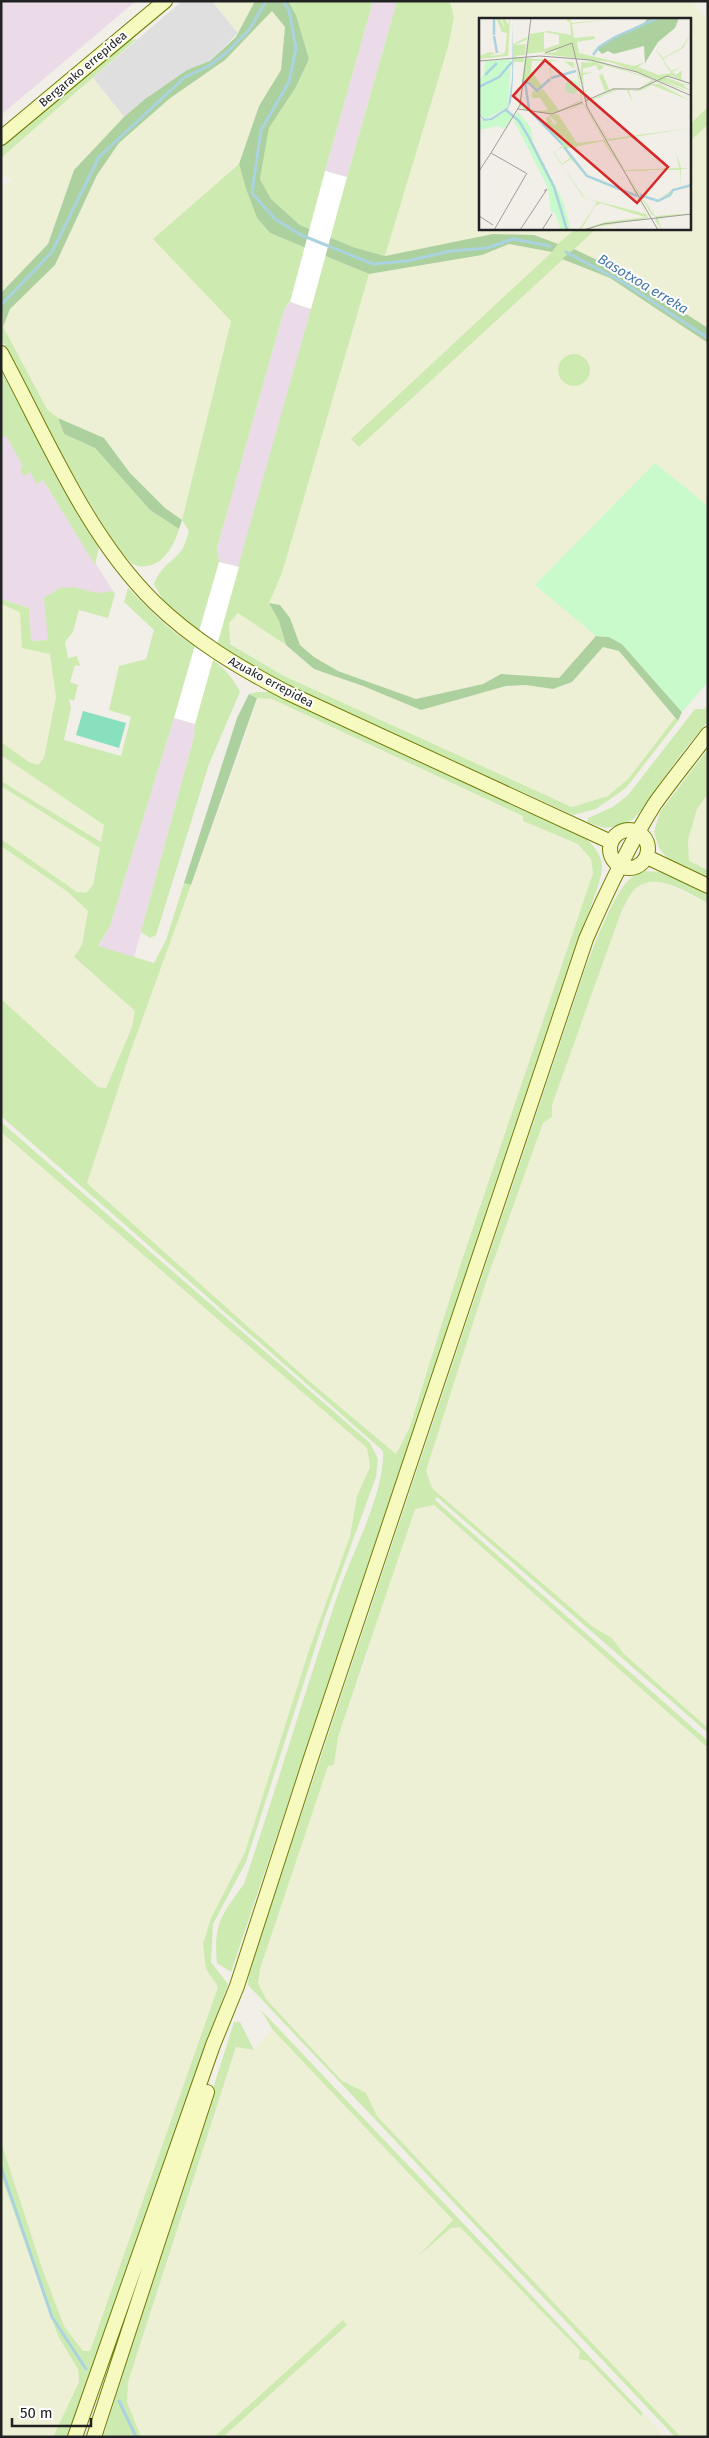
<svg xmlns="http://www.w3.org/2000/svg" width="709" height="2438" font-family="'Fira Sans',sans-serif">
	<style>
		.residential { fill: #e0dfdf }
		.industrial { fill: #ebdbe8 }
		.farmland { fill: #eef0d5; fill-rule: evenodd }
		.grass { fill: #cdebb0; fill-rule: evenodd }
		.forest { fill: #add19e }
		.park { fill: #c8facc }
		.pitch { fill: #88e0be }
		.pier { fill: #fff }
		.lines { fill: none; stroke-linecap: round; stroke-linejoin: round }
		.stream { stroke: #aad3df; stroke-width: 3 }
		.secondary-casing { stroke: #707d05; stroke-width: 16 }
		.secondary { stroke: #f7fabf; stroke-width: 14 }
		.labels { text-anchor: middle; dominant-baseline: central; stroke-width: 4; stroke-linejoin: round; paint-order: stroke }
		.street-label { font-size: 12px; fill: #222; stroke: #fff }
		.water-label { font-size: 14px; font-style: italic; fill: #4a7aab; stroke: #fff }
		.inset-river { fill: none; stroke: #aad3df; stroke-width: 2.5 }
		.inset-road { fill: none; stroke: #9f9d99; stroke-width: 1 }
		.view { fill: #d62828; fill-opacity: 0.15; stroke: #d62828; stroke-width: 2.5 }
		.inset-edge { fill: none; stroke: #222; stroke-width: 2.5 }
	</style>
	<rect width="100%" height="100%" fill="#f2efe9"/>
	<path class="residential" d="M182,1H212L238,33L210,61L187,70L145,99L124,117L93,78Z"/>
	<path class="industrial" d="M1,1H136L1,115Z
		M373,1H397L347,177L325,171Z
		M290,302L311,309L239,567L219,562L217,548L284,310Z
		M1,403L46,485L115,594L76,600L48,640L31,641L29,608L1,599Z
		M174,718L195,724L194,737L134,958L98,947L110,926Z"/>
	<path class="farmland" d="M212,1H255L238,33Z
		M450,1H691L708,20V107L690,124V19H480V229H575L558,244L534,235L438,246L385,256L448,47L454,18Z
		M272,11L285,27L281,70L259,106L239,164L154,239L231,321L182,520L165,508L130,473L104,438L58,418L47,409L3,327L10,309L55,265L97,175L119,143L169,99L225,60Z
		M93,78L124,117L74,170L48,244L1,293V187L13,181L1,174V158Z
		M708,125V328L614,268L574,249L596,229H690V141Z
		M509,244L552,252L351,440L359,447L562,259L610,278L708,343V506L655,463L535,585L596,636L576,661L559,678L501,674L483,684L416,699L338,671L314,657L300,645L290,618L280,605L269,603L282,573L369,274L482,255ZM584,356L589,363L591,372L564,383L559,376L557,368Z
		M1,604L20,611L28,650L50,653L53,668L56,697L44,758L38,766L29,762L1,743Z
		M238,613L286,645L314,669L363,686L421,710L506,686L526,685L553,689L571,683L603,647L619,651L675,718L629,778L608,796L572,807L284,676L230,643L229,623Z
		M257,698L272,699L523,816L524,821L578,844L591,858L593,873L461,1263L409,1429L396,1454L308,1380L87,1183L130,1053L245,738Z
		M1,755L104,825L101,842L1,781Z
		M1,786L100,848L93,885L86,893L77,892L1,839Z
		M708,794V870L689,862L688,840L697,809Z
		M1,846L68,892L88,911L82,945L74,958L135,1011L132,1027L106,1088L98,1087L1,999Z
		M661,881L708,903V1728L623,1653L612,1638L593,1627L432,1488L426,1471L487,1279L543,1123L552,1117V1105L620,915L634,889L647,882Z
		M1,1132L367,1448L370,1467L357,1496L350,1536L309,1650L245,1852L211,1918L203,1944L206,1969L218,1987L90,2351H83L64,2326L42,2268L1,2142Z
		M433,1505L708,1748V2437H681L377,2116L366,2093L341,2080L266,1999L258,1983L260,1969L328,1765L334,1764L338,1737L361,1673L401,1545L415,1509Z
		M272,2029L454,2221L423,2251L451,2228L460,2227L580,2351V2359L588,2361L640,2416L643,2413L665,2437H223L311,2356L328,2344L347,2325L343,2321L214,2437H141L127,2402L128,2382L192,2183L237,2047L254,2050Z
		M1,2175L58,2336L78,2369L79,2382L53,2437H1Z"/>
	<path class="grass" d="M288,1H373L325,171L347,177L397,1H450L454,18L448,47L385,256L353,247L300,225L271,199L260,179L269,128L296,87L309,59L296,15Z
		M137,39L1,158V146L129,40Z
		M708,107V125L690,141V124Z
		M239,164L246,189L257,218L270,233L369,274L282,573L269,603L279,621L286,645L238,613L229,623L230,644L284,676L572,807L608,796L629,778L675,718L678,721L626,788L596,809L573,815L297,690L255,668L223,649L189,624L163,600L154,584C159,568 172,562 182,550C185,545 187,537 189,531L182,520L231,321L153,239ZM289,302L311,309L238,567L219,562L217,548L284,310Z
		M575,229H596L359,447L351,439L552,252L558,244Z
		M1,323L47,409L58,418L64,434L95,448L150,510L179,529C174,548 158,573 135,565C112,556 18,371 1,339Z
		M558 370a16 16 0 1 1 32 0a16 16 0 1 1-32 0Z
		M1,371L99,546L95,565L43,480L37,484L30,472L24,476L20,469L23,466L6,436L1,438Z
		M73,587L97,593L112,591L115,594L108,618L79,610L73,632L65,642L68,658L77,656L80,666L75,665L70,682L78,685L74,701L69,699L71,708L64,740L121,756L131,717L109,710L119,666L146,659L154,630L124,602L128,588C141,601 153,614 167,626C191,647 227,662 240,692L209,764L156,935L150,938L141,932L194,737L195,724L174,718L110,926L98,946L154,963L166,940L184,883L191,885L130,1053L87,1183L308,1380L396,1454L409,1429L461,1263L593,873L591,859L578,844L523,821V816L272,699L257,698L249,694L256,692H272L585,837C602,855 606,862 598,886L525,1097L231,1972L217,1963C213,1924 222,1914 244,1884C277,1786 306,1688 339,1591C353,1551 385,1492 383,1451L1,1116V999L98,1087L106,1088L132,1027L135,1011L74,957L82,945L88,911L68,892L1,846V839L77,892L86,893L93,885L100,848L1,786V781L101,842L104,825L1,755V742L29,762L38,765L44,758L56,697L50,654L22,648L20,612L1,604V599L29,608L31,641L48,640L44,598L60,588Z
		M708,704V721L678,758L641,811L632,820L620,826L604,828L587,822L588,818L613,807L628,795L695,709H704Z
		M708,749V794L697,809L688,840L689,861L708,870V879L668,859L659,848L654,832L660,812Z
		M646,871L660,872L708,894V903C687,893 657,871 636,888C629,894 624,907 620,915L552,1105V1117L543,1123L487,1279L426,1471L432,1488L593,1627L612,1638L623,1653L708,1728V1733L437,1497L435,1500L708,1741V1748L434,1505L415,1509L338,1737L334,1765L328,1766L260,1969L258,1983L266,1999L341,2080L366,2093L377,2116L681,2437H675L248,1985L249,1971L585,969C594,947 615,886 635,875C638,873 642,872 646,871Z
		M1,1122L370,1443L378,1459L376,1477L325,1617L246,1862L213,1924L211,1962L228,1984L69,2437H53L79,2382L78,2369L58,2336L1,2175V2142L42,2268L64,2326L83,2351H90L218,1987L206,1969L203,1944L211,1918L245,1852L309,1650L350,1536L357,1496L370,1467L367,1448L1,1132Z
		M261,2010L643,2413L641,2416L588,2361L579,2359L580,2351L460,2227L451,2228L417,2257L453,2220L272,2029Z
		M234,2022H240L254,2050L236,2047L128,2382L127,2402L141,2437H103Z
		M343,2320L347,2325L223,2437H214Z"/>
	<path class="forest" d="M255,1H288L296,15L309,59L296,87L269,128L260,179L271,199L300,225L353,247L385,256L493,234L534,235L558,244L552,252L509,244L482,255L369,274L270,233L257,218L246,189L239,164L259,106L281,70L285,27L272,11L225,60L169,99L119,143L97,175L55,265L10,309L3,327L1,293L48,244L74,170L124,117L145,99L187,70L210,61L236,37Z
		M574,249L614,268L708,328V343L610,278L562,259Z
		M58,418L104,438L130,473L165,508L182,520L179,529L150,510L95,448L64,434Z
		M269,603L280,605L290,618L300,645L314,657L338,671L416,699L483,684L501,674L559,678L596,636L609,637L622,644L682,712L678,721L619,651L603,647L572,682L553,689L526,685L506,686L421,710L363,686L314,669L286,645L279,621Z
		M249,694L257,698L191,885L184,883L237,718Z"/>
	<path class="park" d="M655,463L708,506V682L682,712L622,644L609,637L596,636L535,585Z"/>
	<path class="pitch" d="M83,711L126,723L119,748L76,735Z"/>
	<path class="pier" d="M325,171L347,177L311,309L290,302Z
		M219,562L239,567L195,724L174,718Z"/>
	<g class="lines">
		<path class="stream" d="M283,1L289,10L296,48L289,82L261,130L252,193L275,219L301,235L373,264L407,261L451,251L487,248L513,239L550,246
			M566,252L624,283L708,338
			M1,305L52,252L99,157L185,77L209,66L227,52L249,30L266,1
			M1,2167L52,2317L86,2369
			M119,2401L136,2437"/>
		<defs>
			<path id="secondary" d="M1,138L165,1
				M1,353C46,436 86,535 154,602C193,640 238,667 286,692L611,842
				M610 849a19 19 0 1 1 38 0a19 19 0 1 1-38 0Z
				M647,857L708,886
				M75,2437L213,2045L237,1986L310,1761L586,939C606,893 627,848 654,805C671,781 690,758 708,734
				M94,2437L207,2092"/>
		</defs>
		<use href="#secondary" class="secondary-casing"/>
		<use href="#secondary" class="secondary"/>
	</g>
	<g class="labels">
		<g class="street-label">
			<text transform="translate(83 69) rotate(-40)">Bergarako errepidea</text>
			<text transform="translate(271 682) rotate(28)">Azuako errepidea</text>
		</g>
		<g class="water-label">
			<text transform="translate(643 284) rotate(31)">Basotxoa erreka</text>
		</g>
	</g>
	<g transform="translate(479 18)">
		<rect width="212" height="212" fill="#f2efe9"/>
		<path d="M17,0H21L26,11L23,0H26L29,7L31,0L29,38L0,41V38L8,35L10,16L8,34L17,35L10,38L26,36L18,34L26,35L28,15L23,14ZM90,0L93,5L142,0L93,6L95,20L115,18L116,21L98,24L100,35L155,48L166,44L159,49L180,57L192,55L176,30L184,40L202,30L212,16L204,30L184,41L192,53L203,49L193,54L197,57L203,52L202,61L209,66L193,58L186,59L204,66L212,67H204L212,73L182,61L212,75L131,44L62,36L76,34L80,32L47,36L51,16L70,13L92,17L91,4L87,3ZM65,14L80,17V26L65,31ZM48,19L47,25V22L35,27L47,26L46,37L34,38L45,40L41,62L44,44H35L34,51V26ZM46,40L94,44L99,52L103,83L82,93L72,96L70,95H65L45,91L43,88L41,90L42,72L44,89L57,93L69,92L61,80H53V73L58,74L64,71L80,92L77,94L102,82L98,52L94,45L95,51L85,43H72V79L71,43H53L52,53L64,69L56,73L51,64L43,62ZM99,42L102,55V44L114,45L105,42L121,44L165,58L212,79L175,63L161,71L134,70L106,82ZM118,45L153,55L173,62L159,71H130L123,55L120,58L126,73L108,81L105,74L111,72L105,73L104,57L114,54L104,55V51L117,47L120,53L125,49ZM173,66H180L212,83L173,67L163,72L158,73L150,72L154,86L148,72L140,71L107,85L129,121L212,110L129,123L146,152L200,150L197,133L202,150H212L202,151L201,170L212,166L208,170L196,171L191,178L179,183L163,179L176,198L212,195L179,201L183,212L176,202L178,200L185,199H177L173,197L147,155L162,177L167,178L168,163V179L179,182L194,171L201,170V152H168L167,156V153H146L107,84L134,72L142,71L158,72ZM103,85L105,86L159,178L169,200L100,212L118,184L104,179L75,135L85,126L62,104H68L67,100L70,98L75,107L78,105L70,97L79,96L98,125L125,122L104,86L81,96ZM124,123L145,154L157,177L108,158L86,131ZM84,129L91,140L83,146L75,134ZM92,141L108,159L158,178L167,196L106,180L83,147ZM122,185L152,195L167,199L126,204L102,212L116,188Z" fill="#cdebb0" fill-rule="evenodd"/>
		<path d="M169,0H200L196,10L179,24L166,45L165,28L135,36L129,33L123,36L119,32L114,37L124,25L165,5Z" fill="#add19e"/>
		<path d="M32,41L29,89L7,101L0,96V63L5,56L6,43ZM86 69a7 7 0 1 1 14 0a7 7 0 1 1-14 0ZM27,92L34,98L25,111L19,108L0,112L2,100L5,103L13,102ZM39,94L52,110L54,124L84,183L92,212H82L76,195L72,194L69,170L34,101Z" fill="#c8facc"/>
		<path d="M33,0L34,61L32,84L28,92L13,102L5,103L0,96L6,101L12,100L29,89L33,61Z" fill="#aad3df"/>
		<path class="inset-river" d="M15,17V0M15,18L18,35M114,37L120,29L136,19L179,0M6,57L18,45M72,60L97,53M43,63L50,65L58,73L71,61M46,63L50,91M0,69L20,59L33,44M27,92L40,103L48,116L75,169L88,212M52,94L84,127M85,129L108,158L158,178M161,177L179,183L191,177L194,172L213,167"/>
		<path class="inset-road" d="M66,35L93,25L100,53M0,43L61,38L112,42L158,54L213,78M100,53L108,89L179,212M106,83L134,71H160L188,58L213,66M39,91L73,96L104,84M12,135L41,87L52,0M12,135L47,155M0,153L12,135M0,198L14,207M177,200L213,196M15,212L48,155M41,212L68,171L65,173M63,212L73,196M105,212L124,206L178,200"/>
		<path class="view" d="M66,42L189,149L158,185L34,78Z"/>
		<rect width="212" height="212" class="inset-edge"/>
	</g>
	<rect width="709" height="2438" fill="none" stroke="#222222" stroke-width="5"/>
	<path d="M12 2418v8h79v-8" fill="none" stroke="#222222" stroke-width="2.5"/>
	<text x="20" y="2418" font-size="15" fill="#222222" stroke="#ffffff" stroke-width="4" paint-order="stroke">50 m</text>
</svg>
